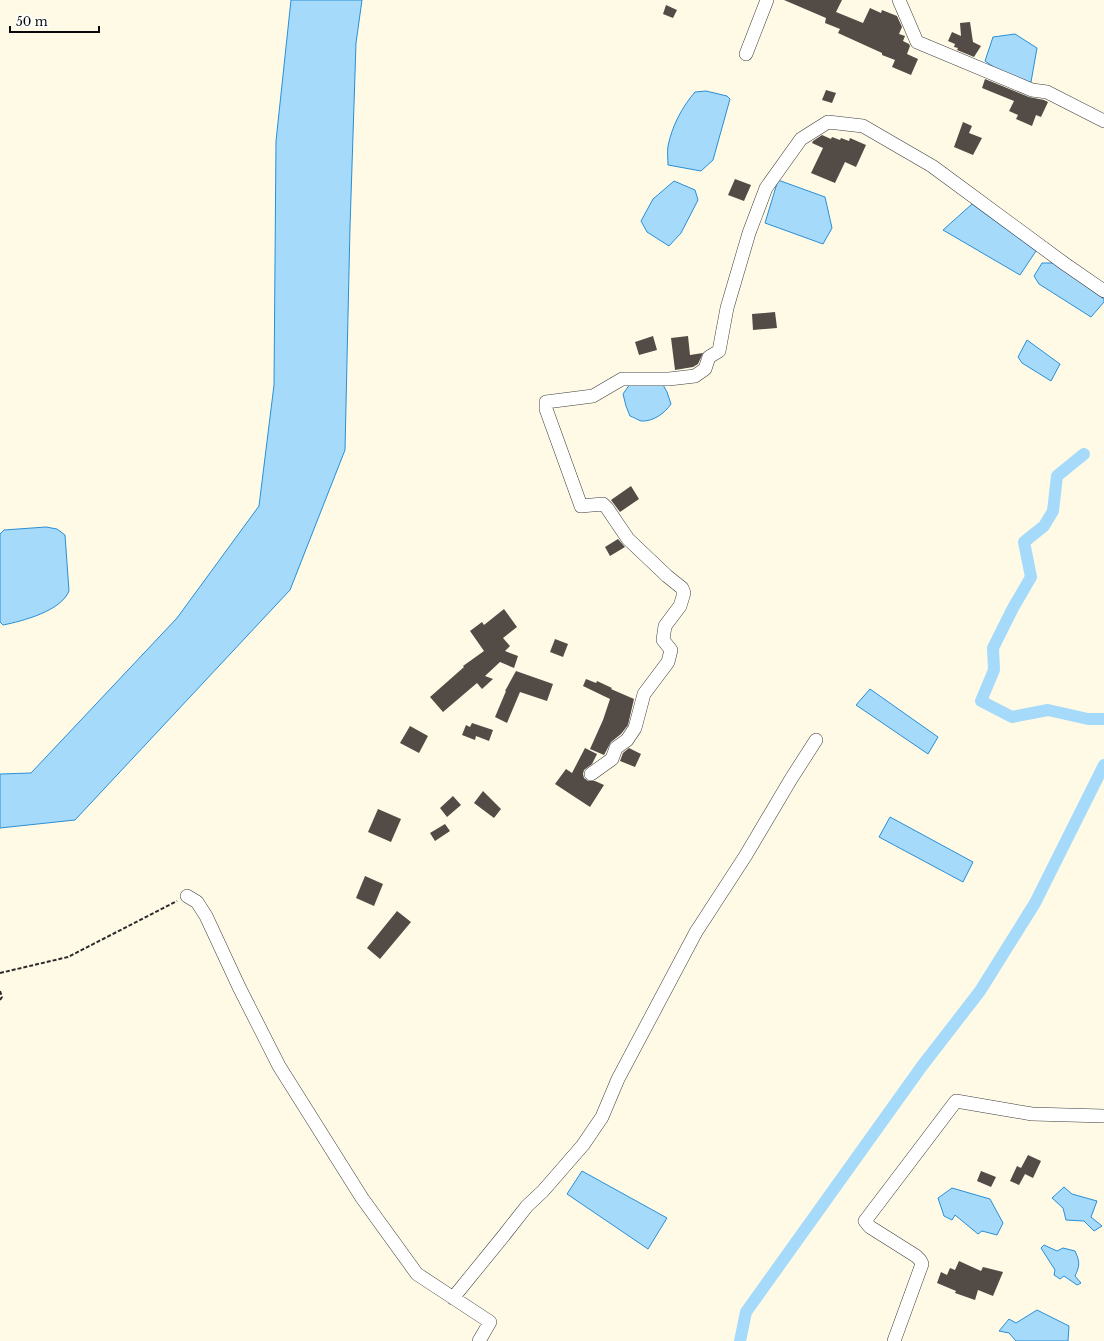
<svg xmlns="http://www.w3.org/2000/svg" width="1104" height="1341" font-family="'Libre Baskerville',serif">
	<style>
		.water { fill: #a6dafb; stroke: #288fd6 }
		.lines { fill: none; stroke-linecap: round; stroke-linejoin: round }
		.canal { stroke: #a6dafb; stroke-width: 12 }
		.building { fill: #534b45 }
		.street-casing { stroke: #3c3c3c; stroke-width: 14 }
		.path { stroke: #2b2b2b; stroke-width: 2; stroke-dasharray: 4 2; stroke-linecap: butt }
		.street { stroke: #fff; stroke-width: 13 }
	</style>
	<rect width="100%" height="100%" fill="#fffae6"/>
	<path class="water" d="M291,0H362L356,43L350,227L345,450L290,590L75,820L0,828V774L31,773L177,618L259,506L274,385L276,141Z
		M1015,34L1037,48L1031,82L1017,83L985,61L993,37Z
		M706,91L727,96L730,99L713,160L701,171L668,165C668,159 667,152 668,146C672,126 682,107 695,92Z
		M778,180L825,197L832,228L823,244L765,223Z
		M674,181L695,190L698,200L681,233L669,246L647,232L641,221L653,199Z
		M972,204L1036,251L1020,275L943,230Z
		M1042,263H1054L1104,299V302L1091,317L1039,284L1034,276Z
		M1027,340L1060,364L1051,381L1022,363L1018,357Z
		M662,383L667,392L671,404C665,413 653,422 641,421C638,420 633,417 630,416L626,406L623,394L630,384Z
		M46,527L57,529L65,535L69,591C61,611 23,621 3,625L0,622V534L4,530Z
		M870,689L938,737L928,754L856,705Z
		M890,817L973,862L963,882L879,837Z
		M582,1171L667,1218L648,1249L567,1194Z
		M1064,1187L1072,1194L1097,1201L1091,1217L1102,1226L1094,1231L1084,1221L1066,1220L1063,1208L1052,1198Z
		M952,1188L990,1199L1003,1223L997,1235L982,1231L978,1234L955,1215L952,1220L944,1216L938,1198Z
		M1044,1245L1057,1251L1063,1248L1075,1251C1080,1262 1080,1265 1075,1276L1081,1283L1077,1285L1064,1276L1060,1279L1054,1275L1055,1270L1041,1248Z
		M1037,1310L1069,1326L1068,1341H1016L1009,1333L999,1331L1009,1319L1016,1323Z"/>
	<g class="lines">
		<path class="canal" d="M1084,454L1057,476L1053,511L1044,526L1024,542L1031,577L1013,608L993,648L994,670L981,701L1012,717L1048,710L1088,719H1104
			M740,1341L746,1312L922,1066L980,991L1035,903L1104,765"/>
	</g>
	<path class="building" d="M784,0H842L836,12L863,23L870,8L881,13L882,10L897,16L902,27L899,34L905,36L903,41L909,44L910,46L907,54L918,59L911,75L892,67L895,60L882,55V53L838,33L840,29L825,23L826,18Z
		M666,5L677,10L673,18L663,14Z
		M970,22L973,42L981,46L974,57L957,50L958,48L954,47L955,44L948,41L952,32L961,36L960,23Z
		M985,79L1029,97L1044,100L1048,102L1041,117L1036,115L1032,126L1016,119L1018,115L1009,111L1014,101L982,88Z
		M826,90L836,93L832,103L822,100Z
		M963,122L972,126L969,133L982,138L973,155L954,147Z
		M822,135L831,139L832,137L840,140L841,138L849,141L850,138L866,145L856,167L845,162L835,183L811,173L823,148L812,143L813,141Z
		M735,179L751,185L744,201L728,195Z
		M775,312L777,328L753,330L752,314Z
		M653,336L657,350L639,355L635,342Z
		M688,336L690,355L703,353L698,364L693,367L675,370L671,338Z
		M631,486L639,499L620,512L611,500Z
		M618,539L625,547L610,556L605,547Z
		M504,609L517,627L503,638L510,646L505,651L518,656L514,668L500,662L485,676L493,679L482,689L477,683L443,712L430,697L464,667L463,666L484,651L470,631L482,622L484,625Z
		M555,639L568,644L563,657L550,652Z
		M516,671L553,684L547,701L520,692L507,723L495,717L506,691H505Z
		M586,679L596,683L597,681L612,688L611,689L634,699L628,725L621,734L611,742L604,755L590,749L603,720L610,699L583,686Z
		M472,723L493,730L489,741L476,736L475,740L462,735L466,725L470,727Z
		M410,726L428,736L419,753L400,743Z
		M585,748L597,754L592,764L584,770L583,774L584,778L588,781H595L604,785L590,807L555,784L566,769L572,773Z
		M629,748L641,754L635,767L620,761L623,753Z
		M483,791L501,809L494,818L474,803Z
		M453,796L461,805L447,817L440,808Z
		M378,809L401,819L391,842L368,832Z
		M445,824L450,831L435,841L430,833Z
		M365,876L383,884L374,906L356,898Z
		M397,911L411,922L380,959L367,948Z
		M1028,1155L1041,1161L1033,1178L1025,1174L1019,1185L1010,1181L1017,1166L1021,1168Z
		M981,1171L996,1177L991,1187L977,1181Z
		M959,1261L981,1271L983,1267L1003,1272L993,1296L978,1290L975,1300L955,1293L956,1291L937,1283L941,1272L947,1275L950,1268L955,1270Z"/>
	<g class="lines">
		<defs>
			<path id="street" d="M899,0L917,42L1032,90L1047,92L1104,121
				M746,54L767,0
				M591,774L612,759L616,748L627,740L635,728L644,694L668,662L671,650L663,640L665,626L680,606L684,593L682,588L667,576L628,539L607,508L603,504L581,506L546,409V402L593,396L622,379H669L695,376L705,369L709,357L719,351L727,308L749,233L766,188L801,139L828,122L863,126L932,166L1065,264L1104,291
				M187,896L197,902L206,916L239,987L279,1066L362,1198L417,1274L490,1322L479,1341
				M453,1298L505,1234L527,1206L543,1191L583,1145L602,1117L618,1079L696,932L746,855L791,779L816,740
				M894,1341L922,1264L920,1260L916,1256L870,1227L865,1221L956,1101L1032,1114L1104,1116"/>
		</defs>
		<use href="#street" class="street-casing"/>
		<path class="path" d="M0,973L68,957L177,901
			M0,991L2,997L0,1000"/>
		<use href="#street" class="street"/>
	</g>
	<path d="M10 26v6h89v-6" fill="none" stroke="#090909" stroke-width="2"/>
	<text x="16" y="26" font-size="12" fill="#090909" stroke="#ffffff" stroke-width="3" paint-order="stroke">50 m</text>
</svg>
